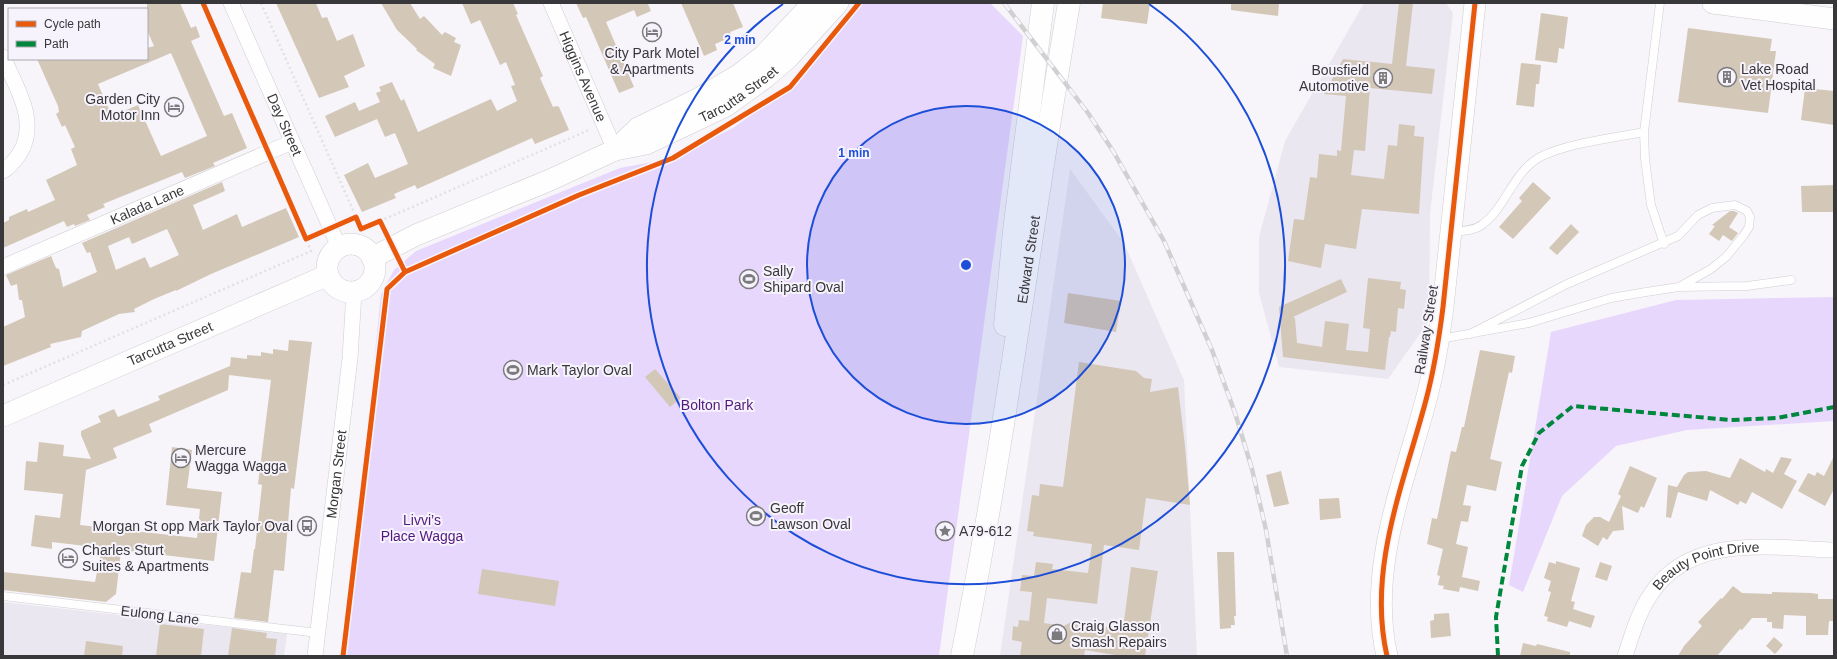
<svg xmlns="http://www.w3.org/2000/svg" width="1837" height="659" font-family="Arial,sans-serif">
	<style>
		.built { fill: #ebe7f1 }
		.green { fill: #e7d7fc }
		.building { fill: #d3c7b7; fill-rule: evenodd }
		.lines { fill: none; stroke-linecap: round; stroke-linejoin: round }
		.lane-casing { stroke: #cfcdd1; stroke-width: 9 }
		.street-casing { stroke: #cfcdd1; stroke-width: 16 }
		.secondary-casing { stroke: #cfcdd1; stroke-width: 22 }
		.highway-casing { stroke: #cfcdd1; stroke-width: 23 }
		.path { stroke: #e1e1e2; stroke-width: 2.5; stroke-dasharray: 2 3; stroke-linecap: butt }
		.lane { stroke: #fefefe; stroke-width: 8 }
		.street { stroke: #fefefe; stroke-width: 15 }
		.secondary { stroke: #fefefe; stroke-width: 21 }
		.highway { stroke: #fefefe; stroke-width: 22 }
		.rail-casing { stroke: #d0d0d0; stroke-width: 4.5 }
		.rail { stroke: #f7f3fc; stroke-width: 3; stroke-dasharray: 9; stroke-linecap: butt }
		.quiet { stroke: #00873e; stroke-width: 4; stroke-dasharray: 8 4; stroke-linecap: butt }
		.cycleway-casing { stroke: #f7f3fc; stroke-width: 8 }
		.cycleway { stroke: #e8590c; stroke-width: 5 }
		.ring { fill: none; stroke: #1d4ed8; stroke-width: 2 }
		.labels { text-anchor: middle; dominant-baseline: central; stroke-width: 4; stroke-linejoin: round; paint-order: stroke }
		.poi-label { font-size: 14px; fill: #38373a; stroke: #f7f3fc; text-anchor: start }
		.street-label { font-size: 14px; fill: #38373a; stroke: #f7f3fc }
		.park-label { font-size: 14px; fill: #51197e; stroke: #f7f3fc }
		.centre { fill: #1d4ed8; stroke: #f7f3fc; stroke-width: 2 }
		.ring-label { font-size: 12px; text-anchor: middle; font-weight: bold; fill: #1d4ed8; stroke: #f7f3fc; stroke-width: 4; stroke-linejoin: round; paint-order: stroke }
	</style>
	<rect width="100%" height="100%" fill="#f7f5fa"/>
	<path class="built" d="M1364,3H1446L1453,13L1430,214L1429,321L1388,379L1279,367L1259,293V237L1285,141Z
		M1070,169L1124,243L1184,380L1197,656H1000Z
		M3,602L287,634L284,656H3Z"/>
	<path class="green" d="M862,3H990L1023,36L939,656H344L381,294L394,270L416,251L620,168L673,158L733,128L794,84L823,47L844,25L849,15Z
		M1834,297V421L1687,430L1616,446L1562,496L1523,592L1509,585L1551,332L1676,300Z"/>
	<path class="building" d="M147,3H180L191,28L196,26L200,37L191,41L224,116L232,113L247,148L213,163L215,166L185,178L182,172L103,204L105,207L87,215L90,220L75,226L74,224L67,227L64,221L3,248V223L9,220V217L27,209L28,212L55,200L46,180L77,165L71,149L75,147L65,125L62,127L56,114L59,112L58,106L37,59H147V48L154,46L147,30ZM171,53L207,136L161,156L138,105L112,116L98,84Z
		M276,3H316L322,18L327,17L337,41L353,34L365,66L344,76L349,87L319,98Z
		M381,3H410L420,19L424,16L442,35L445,32L456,38L454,42L461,45L451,76L433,68L435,64L416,50L417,49L397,30Z
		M462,3H513L518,14L516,15L543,76L540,78L553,107L557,106L559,107L569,130L535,144L532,138L417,189L415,185L394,194L396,198L362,212L344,175L368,163L375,178L408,164L395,133L385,137L377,119L335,137L325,116L355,102L359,111L380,102L376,93L381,91L379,87L392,82L401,101L404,99L418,132L491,99L497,111L517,101L511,86L515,85L506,62L500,65L480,20L471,24Z
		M576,3H650L648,4L651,11L637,17L634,10L606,22L634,87L619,93L586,17L583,18Z
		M681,3H733L743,27L730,32L732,37L715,44L717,50L704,56Z
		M1103,3H1150L1147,24L1101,18Z
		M1231,3H1279L1278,16L1231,10Z
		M1399,3H1413L1406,66L1435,69L1432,94L1370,88L1365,151L1354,150L1351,175L1384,179L1388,145L1397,146L1399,124L1415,126L1414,136L1424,137L1419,214L1362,209L1356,249L1325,244L1321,268L1288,261L1294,219L1304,220L1310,177L1317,178L1319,154L1337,156V150L1341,151L1346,96L1324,94L1343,59L1392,64Z
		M1541,13L1568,17L1564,49L1559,48L1557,63L1535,60Z
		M1688,28L1772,39L1770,51H1776L1768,113L1678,102Z
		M1521,63L1541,65L1539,84H1536L1534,107L1516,105Z
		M1805,88L1834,91V125L1801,120Z
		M222,182L225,191L193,205L203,230L237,214L242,227L286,208L299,237L211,274L176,291V290L154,299L134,309L135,312L119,314L82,331L81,337L50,344L51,347L3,366V327L25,317L22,300H19L17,284L11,286L6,275L51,256L56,268L59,269L63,287L97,272L90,252L87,253L82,243ZM167,229L179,255L150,268L145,257L116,270L108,246L129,237L132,244Z
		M1533,182L1551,198L1513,239L1499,227L1522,201L1519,198Z
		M1834,185V212H1802L1801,186Z
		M1730,211H1734L1738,213L1729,227L1738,233L1732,241L1723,235L1719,241L1709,234L1715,226L1712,225Z
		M1571,224L1579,232L1557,255L1549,248Z
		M1368,278L1401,282L1400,289L1406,290L1404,309L1398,308L1396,332L1391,331L1390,337H1389L1385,370L1283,357L1279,307L1341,279L1347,292L1293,317L1295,318L1297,343L1322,347L1325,321L1349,324L1346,350L1368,352L1370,329L1363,328Z
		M1068,293L1121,301L1116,332L1064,323Z
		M289,340L312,342L294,489L291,488L284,571L274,570L268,622L234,618L241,572L251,573L254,549H255L262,485L258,484L271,380L229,375L228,390L149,424L152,432L113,448L117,458L86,470L80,525L197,538L200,509L166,505L172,447L192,450L187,488L222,492L214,561L121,550L116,594L106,602L3,590V572L95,582L102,548L52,542V549L31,546L35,515L60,518L63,494L24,490L26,461L37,462L39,442L64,445L63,456L91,459L81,435V431L101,422L98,416L114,409L118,417L160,400L158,396L230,366L231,357L247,359V355L261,356V352L273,354V349L288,351Z
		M1480,350L1515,356L1512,373L1509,372L1490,459L1502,462L1496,491L1467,485L1463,505L1471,506L1468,522L1461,521L1456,544L1468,547L1462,577L1480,581L1478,591L1460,587L1459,592L1443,589L1444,586L1438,585L1440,576L1437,575L1443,549L1427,544L1432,518L1437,519L1451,451L1456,452L1462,427H1464Z
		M1079,362L1136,371L1144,378L1152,379L1150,392L1178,387L1185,446L1190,505L1146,498L1139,550L1104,545L1097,604L1047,598L1044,623L1064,626L1071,622L1123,629L1131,567L1158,571L1145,656H1120L1085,650L1084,656H1020L1022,642L1012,640L1013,626L1018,627L1019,620L1029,621L1032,592L1020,591L1022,575L1034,576L1036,562L1053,564L1052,569L1088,573L1092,544L1033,536L1034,532L1027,531L1032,495L1039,496L1040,484L1063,487Z
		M655,369L681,398L670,407L645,377Z
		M1834,456V489L1825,506L1798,491L1808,473L1815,476L1817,472L1824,476Z
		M1781,457L1792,459L1784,474L1797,481L1782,509L1752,492L1746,504L1740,501L1738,505L1710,490L1707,501L1678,492L1671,518L1666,517L1668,485L1677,487L1684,475L1688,472L1706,471L1730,478L1740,458L1765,472L1766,469L1773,473Z
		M1630,466L1657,478L1644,508L1641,506L1638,513L1622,506L1624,530L1613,531L1607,540L1603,537L1598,546L1582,536L1586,525L1594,517H1600L1609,522L1621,496L1618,494Z
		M1281,471L1289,504L1274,507L1266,475Z
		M1339,498L1341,518L1320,520L1319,499Z
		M1217,552H1234L1236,616H1234L1235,625H1231V628L1220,629Z
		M1556,561L1580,568L1571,601L1575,602L1573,609L1595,616L1591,628L1569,621L1567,627L1547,621L1548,617L1544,616L1551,592L1548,591L1551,581L1544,578L1549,562L1556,564Z
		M1600,562L1612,566L1607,581L1595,577Z
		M482,569L559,581L555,606L478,594Z
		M1733,586L1742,593L1772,594V592L1811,593L1818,594V599H1834V621H1829L1828,635H1806V616L1784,615L1783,629L1772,628V622H1767V618H1752L1742,630L1740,629L1717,656H1678L1684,646L1702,626L1698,622L1721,598L1722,599Z
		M1449,613L1451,636L1431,638L1430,621L1434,620V614Z
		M160,624L204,629L201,656H156Z
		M232,628L267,633L266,638L277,639L275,656H228Z
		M1774,637L1783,645L1775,654L1766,646Z
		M86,641L123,646L122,656H84Z
		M1523,643L1536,646L1537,644L1570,652V656H1520Z"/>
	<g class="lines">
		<defs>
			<path id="lane" d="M1644,132L1645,159L1651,205L1664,244
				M1451,232C1461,231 1475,231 1483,224C1506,207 1513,172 1540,157C1568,143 1613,138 1644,132L1660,3
				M1470,334L1567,284L1678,236L1698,215L1712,208L1735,205L1747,211L1750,217L1749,227L1744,235L1726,257L1711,269L1679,287
				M1440,339L1529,323L1611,298L1646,292L1679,287L1747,286L1791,280
				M3,596L318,633"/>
			<g id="street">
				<path id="s1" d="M231,3L339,247"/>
				<path id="s2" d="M551,3L615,150"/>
				<path d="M3,57C16,87 39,121 20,153C16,159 10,167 3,171"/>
				<path id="s3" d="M3,267L292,142"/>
				<path id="s4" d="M315,656L350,358L354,292"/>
				<path id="s5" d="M1625,656C1632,635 1638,613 1651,594C1691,533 1772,548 1834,550"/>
			</g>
			<g id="secondary">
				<path d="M1713,3L1834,19"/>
				<path d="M615,150L638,128L698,99L740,74L763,56L813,3"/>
				<circle cx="351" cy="268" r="24"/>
				<path id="s6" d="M372,258L416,235L550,180L615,150L646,144L726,106L766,77L788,58L838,3"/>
				<path id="s7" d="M3,416L328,275"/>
				<path d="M1387,656C1367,569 1404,483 1426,400C1434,370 1439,339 1443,307L1475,3"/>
			</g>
			<g id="highway">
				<path d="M1005,325L1014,231L1043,3"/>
				<path id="s8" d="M962,656C1005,440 1032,220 1069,3"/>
			</g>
		</defs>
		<use href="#lane" class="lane-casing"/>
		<use href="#street" class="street-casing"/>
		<use href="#secondary" class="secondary-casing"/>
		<use href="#highway" class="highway-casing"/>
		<path class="path" d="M261,3L356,217
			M380,221L589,130
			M3,385L311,251L306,239"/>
		<use href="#lane" class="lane"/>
		<use href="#street" class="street"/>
		<use href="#secondary" class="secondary"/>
		<use href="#highway" class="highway"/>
		<defs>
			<path id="rail" d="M1004,3L1088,113L1113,151L1164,241L1212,350L1235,413L1252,469L1266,530L1287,656"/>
		</defs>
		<use href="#rail" class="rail-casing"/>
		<use href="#rail" class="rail"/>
		<path class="quiet" d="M1498,656L1496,617L1522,466L1539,433L1573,406L1731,420L1777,418L1834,407"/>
		<defs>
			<path id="cycleway" d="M203,3L306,239L356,217L361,229L380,221L405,272
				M343,656L387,289L405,272L579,195L673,158L790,87L859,3
				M1387,656C1367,569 1404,483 1426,400C1434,370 1439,339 1443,307L1475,3"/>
		</defs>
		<use href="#cycleway" class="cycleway-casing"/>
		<use href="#cycleway" class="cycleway"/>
	</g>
	<circle cx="966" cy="265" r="159" fill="#1d4ed8" fill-opacity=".12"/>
	<g class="ring">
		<circle cx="966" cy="265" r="159"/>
		<path d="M1149 4A319 319 0 1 1 783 4"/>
	</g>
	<defs>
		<symbol id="hotel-ring" viewBox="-11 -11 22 22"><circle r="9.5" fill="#f7f3fc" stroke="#7b7a7d" stroke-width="1.5"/><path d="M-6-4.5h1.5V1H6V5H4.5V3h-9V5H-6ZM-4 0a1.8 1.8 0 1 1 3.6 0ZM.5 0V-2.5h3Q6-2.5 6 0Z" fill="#7b7a7d"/></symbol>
		<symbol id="building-ring" viewBox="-11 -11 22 22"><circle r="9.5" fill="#f7f3fc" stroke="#7b7a7d" stroke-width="1.5"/><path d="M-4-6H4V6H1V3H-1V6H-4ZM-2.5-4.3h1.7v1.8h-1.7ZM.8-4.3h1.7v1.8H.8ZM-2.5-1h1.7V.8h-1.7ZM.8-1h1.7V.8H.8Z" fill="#7b7a7d"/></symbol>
		<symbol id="stadium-ring" viewBox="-11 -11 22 22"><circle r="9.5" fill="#f7f3fc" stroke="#7b7a7d" stroke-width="1.5"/><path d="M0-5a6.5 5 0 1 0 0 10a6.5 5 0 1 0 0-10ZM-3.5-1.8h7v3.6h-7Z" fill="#7b7a7d"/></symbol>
		<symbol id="bus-ring" viewBox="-11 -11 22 22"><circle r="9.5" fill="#f7f3fc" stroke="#7b7a7d" stroke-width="1.5"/><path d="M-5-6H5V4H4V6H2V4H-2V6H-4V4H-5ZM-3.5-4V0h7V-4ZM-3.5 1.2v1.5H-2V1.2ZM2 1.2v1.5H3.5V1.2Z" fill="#7b7a7d"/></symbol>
		<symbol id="sight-ring" viewBox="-11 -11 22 22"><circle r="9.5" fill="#f7f3fc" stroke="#7b7a7d" stroke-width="1.5"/><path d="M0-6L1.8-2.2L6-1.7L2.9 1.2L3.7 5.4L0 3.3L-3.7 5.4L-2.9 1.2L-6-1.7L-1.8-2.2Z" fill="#7b7a7d"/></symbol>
		<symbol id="shop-ring" viewBox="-11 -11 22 22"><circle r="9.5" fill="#f7f3fc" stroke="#7b7a7d" stroke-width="1.5"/><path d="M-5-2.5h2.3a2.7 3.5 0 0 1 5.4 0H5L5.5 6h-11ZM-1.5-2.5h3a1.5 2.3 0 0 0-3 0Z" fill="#7b7a7d"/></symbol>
	</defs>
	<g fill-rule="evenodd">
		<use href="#hotel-ring" x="641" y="21" width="22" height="22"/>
		<use href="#building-ring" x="1716" y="66" width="22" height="22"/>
		<use href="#building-ring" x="1372" y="67" width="22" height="22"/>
		<use href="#hotel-ring" x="163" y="96" width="22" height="22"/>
		<use href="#stadium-ring" x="738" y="268" width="22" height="22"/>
		<use href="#stadium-ring" x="502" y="359" width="22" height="22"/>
		<use href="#hotel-ring" x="170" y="447" width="22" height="22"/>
		<use href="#stadium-ring" x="745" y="505" width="22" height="22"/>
		<use href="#bus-ring" x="296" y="515" width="22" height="22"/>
		<use href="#sight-ring" x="934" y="520" width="22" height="22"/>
		<use href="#hotel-ring" x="57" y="547" width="22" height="22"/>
		<use href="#shop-ring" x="1046" y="623" width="22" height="22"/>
	</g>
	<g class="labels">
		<g class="poi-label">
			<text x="652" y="53" text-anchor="middle">City Park Motel<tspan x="652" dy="16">&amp; Apartments</tspan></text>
			<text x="1741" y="69">Lake Road<tspan x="1741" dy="16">Vet Hospital</tspan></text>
			<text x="1369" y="70" text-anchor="end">Bousfield<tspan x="1369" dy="16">Automotive</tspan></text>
			<text x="160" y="99" text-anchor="end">Garden City<tspan x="160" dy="16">Motor Inn</tspan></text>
			<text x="763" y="271">Sally<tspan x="763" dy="16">Shipard Oval</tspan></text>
			<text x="527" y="370">Mark Taylor Oval</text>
			<text x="195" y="450">Mercure<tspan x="195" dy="16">Wagga Wagga</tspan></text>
			<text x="770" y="508">Geoff<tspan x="770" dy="16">Lawson Oval</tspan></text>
			<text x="293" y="526" text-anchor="end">Morgan St opp Mark Taylor Oval</text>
			<text x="959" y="531">A79-612</text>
			<text x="82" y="550">Charles Sturt<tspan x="82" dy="16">Suites &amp; Apartments</tspan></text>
			<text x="1071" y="626">Craig Glasson<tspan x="1071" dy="16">Smash Repairs</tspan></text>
		</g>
		<g class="street-label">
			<text stroke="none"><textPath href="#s2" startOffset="80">Higgins Avenue</textPath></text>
			<text stroke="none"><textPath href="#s6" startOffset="403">Tarcutta Street</textPath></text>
			<text stroke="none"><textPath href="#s1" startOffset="133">Day Street</textPath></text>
			<text stroke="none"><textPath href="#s3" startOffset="157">Kalada Lane</textPath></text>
			<text stroke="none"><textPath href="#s8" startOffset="402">Edward Street</textPath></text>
			<text transform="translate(1426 330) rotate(-81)">Railway Street</text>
			<text stroke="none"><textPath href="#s7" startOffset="182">Tarcutta Street</textPath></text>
			<text stroke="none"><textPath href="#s4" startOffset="183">Morgan Street</textPath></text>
			<text stroke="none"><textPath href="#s5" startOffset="133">Beauty Point Drive</textPath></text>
			<text transform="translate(160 615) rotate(7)">Eulong Lane</text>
		</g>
		<g class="park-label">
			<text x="717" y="405">Bolton Park</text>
			<text x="422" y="520">Livvi’s<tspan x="422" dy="16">Place Wagga</tspan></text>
		</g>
	</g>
	<circle cx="966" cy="265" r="6" class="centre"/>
	<g class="ring-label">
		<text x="740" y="44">2 min</text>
		<text x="854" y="157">1 min</text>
	</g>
	<rect width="1837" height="659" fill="none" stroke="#38373a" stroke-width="8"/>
	<rect x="8" y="8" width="140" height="52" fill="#f7f3fc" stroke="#aba8ae"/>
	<rect x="16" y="21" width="20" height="6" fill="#e8590c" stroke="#aba8ae"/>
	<text x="44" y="28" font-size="12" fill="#38373a">Cycle path</text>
	<rect x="16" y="41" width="20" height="6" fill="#00873e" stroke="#aba8ae"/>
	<text x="44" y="48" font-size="12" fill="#38373a">Path</text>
</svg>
